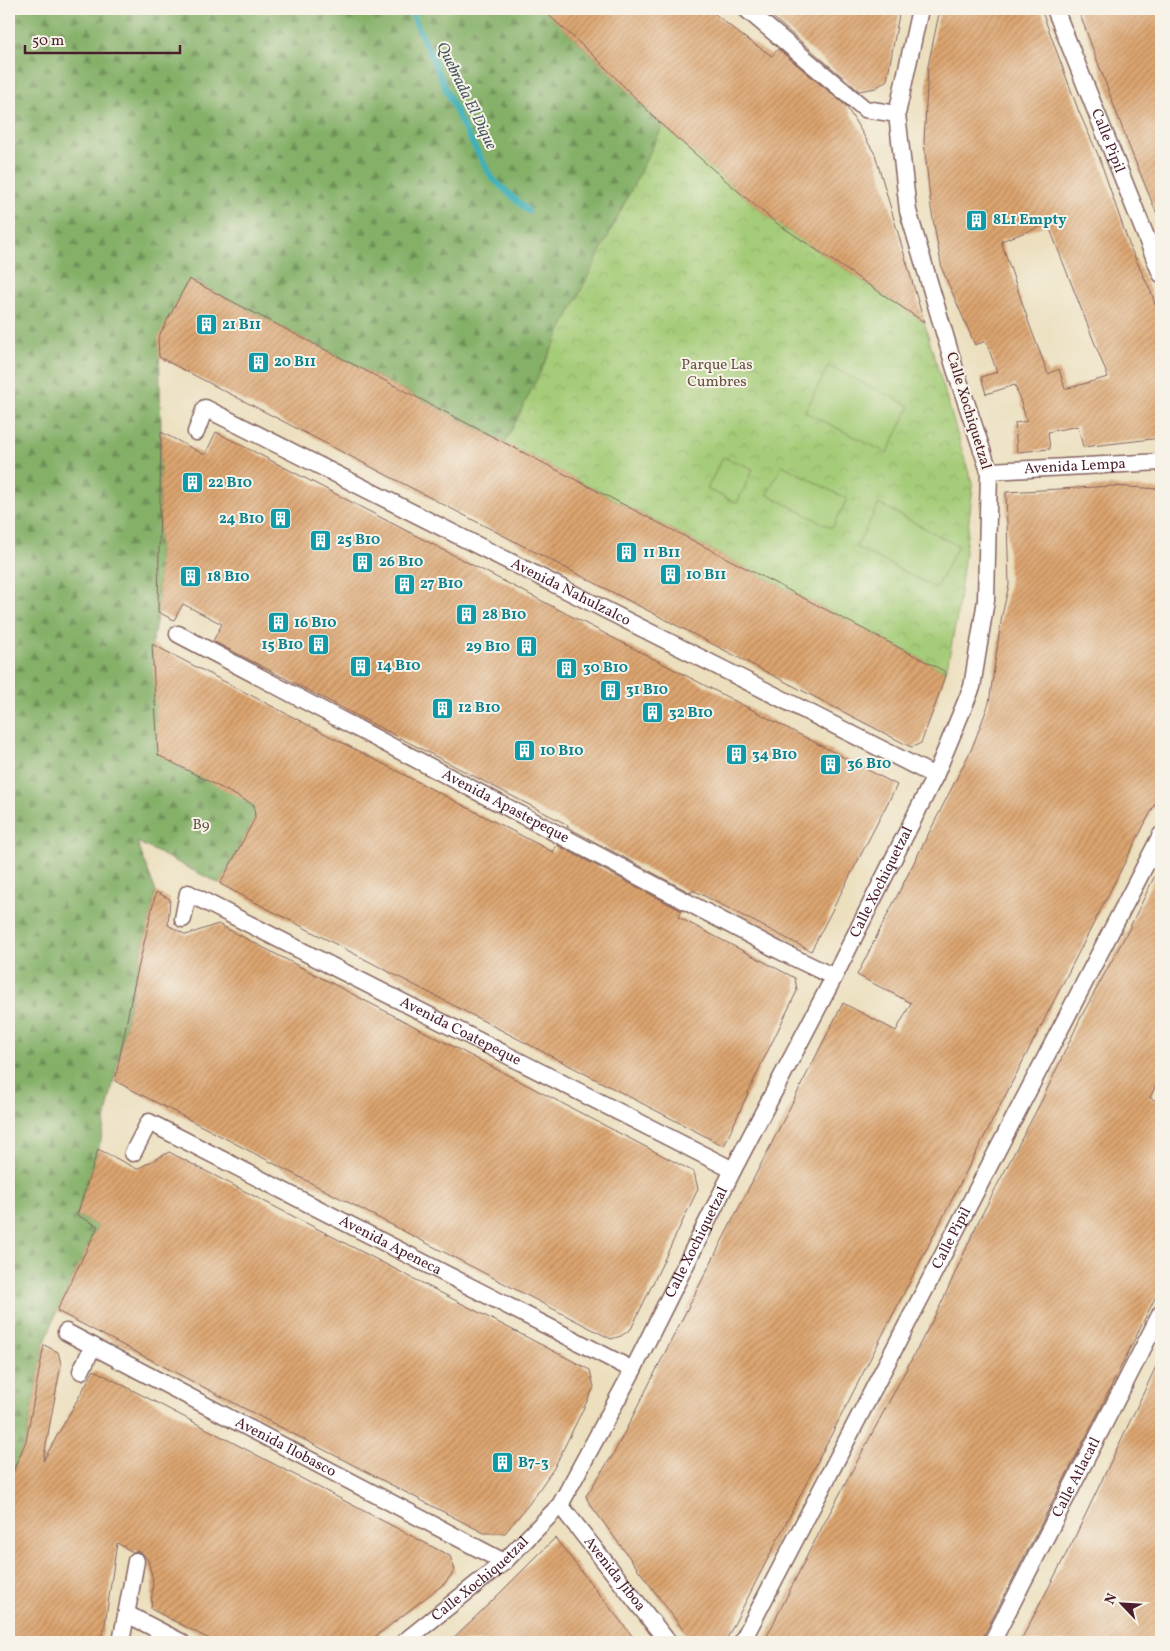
<svg xmlns="http://www.w3.org/2000/svg" width="1170" height="1651" font-family="Vollkorn,serif">
	<style>
		.forest { fill: url(#forest-firs); stroke: #67684a }
		.park { fill: url(#park-crowns); stroke: #787652 }
		.pitch { fill: #a5cc78; stroke: #787652 }
		.lines { fill: none; stroke-linecap: round; stroke-linejoin: round }
		.stream { stroke: #40b0b8; stroke-width: 6 }
		.building { fill: url(#building-hatch); fill-rule: evenodd }
		.minor-casing { stroke: #83625e; stroke-width: 19 }
		.minor { stroke: #fff; stroke-width: 16 }
		.labels { text-anchor: middle; dominant-baseline: central; stroke-width: 4; stroke-linejoin: round; paint-order: stroke }
		.street-label { font-size: 15px; fill: #4a1f2b; stroke: #f7f3e8 }
		.culture-label { font-size: 15px; font-weight: bold; fill: #0d838f; stroke: #f7f3e8; text-anchor: start }
		.park-label { font-size: 15px; fill: #655342; stroke: #f7f3e8 }
		.water-label { font-size: 16px; font-style: italic; fill: #465963; stroke: #f7f3e8 }
	</style>
	<defs>
		<pattern id="forest-firs" width="22" height="20" patternUnits="userSpaceOnUse" patternTransform="scale(1.25)"><rect width="22" height="20" fill="#84b068"/><path d="M5 1l3.5 6h-7zM16 11l3.5 6h-7z" fill="#6e8f56"/></pattern>
		<pattern id="park-crowns" width="20" height="18" patternUnits="userSpaceOnUse" patternTransform="scale(1.25)"><rect width="20" height="18" fill="#a5cc78"/><path d="M2 6a3 3 0 1 1 6 0M12 15a3 3 0 1 1 6 0" fill="none" stroke="#90af68"/></pattern>
		<pattern id="building-hatch" width="6" height="6" patternUnits="userSpaceOnUse" patternTransform="scale(1.25)"><rect width="6" height="6" fill="#dca570"/><path d="M-1 1l2-2M0 6l6-6M5 7l2-2" fill="none" stroke="#b4865c"/></pattern>
	</defs>
	<rect width="100%" height="100%" fill="#f7f3e8"/>
	<filter id="ink" filterUnits="userSpaceOnUse"><feTurbulence type="fractalNoise" baseFrequency=".02" numOctaves="2"/><feDisplacementMap in="SourceGraphic" scale="10" xChannelSelector="R" yChannelSelector="G"/><feConvolveMatrix kernelMatrix="1 2 1 2 8 2 1 2 1" color-interpolation-filters="sRGB"/></filter>
	<filter id="wash" filterUnits="userSpaceOnUse"><feTurbulence type="fractalNoise" baseFrequency=".0096" numOctaves="4" result="noise"/><feDisplacementMap in="SourceGraphic" scale="20" xChannelSelector="R" yChannelSelector="G"/><feGaussianBlur stdDeviation="1.12" result="paint"/><feColorMatrix in="noise" values="0 0 0 0 0 0 0 0 0 0 0 0 0 0 0 0 0 1.4 0 .05"/><feComposite in="paint" operator="in"/></filter>
	<g filter="url(#wash)">
		<rect width="100%" height="100%" fill="#ecdfbe"/>
		<path class="forest" d="M9,9H548L552,18L596,58L663,126L505,443L189,279L159,338L161,432L158,612L152,644L155,680L260,808L220,884L137,842L156,892L133,990L101,1140L77,1215L98,1226L57,1311L44,1345L26,1441L9,1481Z"/>
		<path class="park" d="M663,126L739,192L775,222L924,322L973,487L957,617L946,672L505,443Z"/>
		<path class="pitch" d="M828,366L910,406L887,453L805,412Z
			M723,457L753,469L737,503L707,489Z
			M782,465L847,499L832,528L767,494Z
			M879,504L958,546L936,588L856,547Z"/>
		<g class="lines">
			<path class="stream" d="M410,9L461,123L492,178L528,211"/>
		</g>
		<g id="blocks">
			<path class="building" d="M542,9H709L741,35L772,56L778,49L846,106L875,154L924,322L775,222L739,192L663,126L596,58Z
				M763,9H900L887,80L876,88L859,91Z
				M940,9H1041L1079,112L1099,157L1130,247L1151,292L1161,322V438L1083,447L1078,426L1048,432L1050,449L1017,452L1015,423L1027,421L1015,385L986,394L981,377L997,372L986,341L975,345L942,269L931,208L924,142L928,66ZM1048,224L1108,377L1065,389L1059,369L1048,374L1030,326L1001,241Z
				M1078,9H1161V224L1129,146Z
				M189,279L946,672L936,703L921,743L915,746L911,747L159,357L158,338Z
				M161,432L205,455L216,432L897,785L811,951L693,890L691,893L567,827L568,825L213,641L222,624L183,604L174,620L158,612Z
				M1112,486L1161,489V792L725,1642H692L589,1503L586,1496L614,1453L843,1003L896,1031L911,1003L857,975L972,748L989,703L1002,615L1009,585L1006,492Z
				M152,644L553,852L557,845L682,911L678,917L795,978L797,991L760,1067L724,1146L220,884L255,818L254,805L158,755Z
				M1161,863V1074L1150,1098L1161,1103V1286L1099,1411L983,1637L982,1642H764L810,1550L941,1304L979,1220L1043,1098L1081,1017L1128,931Z
				M156,892L170,899L168,925L186,935L218,924L694,1172L698,1189L631,1329L621,1336L611,1339L115,1081L133,990Z
				M98,1149L137,1169L169,1152L590,1370L594,1387L554,1468L529,1504L505,1533H484L57,1311L98,1226L77,1215Z
				M44,1345L58,1352L61,1364L43,1461L94,1370L450,1556L455,1570L445,1583L368,1642H215L151,1609L153,1580L148,1560L142,1553L137,1551L133,1552L117,1543L105,1624L100,1642H9V1481L26,1441Z
				M1161,1356V1642H1020L1074,1539Z
				M555,1538L637,1642H449L488,1605Z"/>
		</g>
	</g>
	<g filter="url(#ink)">
		<use href="#blocks" fill-opacity="0" stroke="#83625e" stroke-width="1"/>
		<g class="lines">
			<defs>
				<g id="minor">
					<path d="M746,9L865,109L897,114"/>
					<path id="s1" d="M1055,9L1161,274"/>
					<path id="s2" d="M196,432L205,408L935,776"/>
					<path id="s3" d="M989,471L1161,462"/>
					<path id="s4" d="M178,634L778,950L834,977"/>
					<path id="s5" d="M183,919L188,893L733,1170"/>
					<path id="s6" d="M133,1153L149,1122L633,1370"/>
					<path id="s7" d="M66,1332L504,1562"/>
					<path d="M81,1371L93,1346"/>
					<path id="s8" d="M560,1505L668,1642"/>
					<path d="M127,1614L181,1642"/>
					<path d="M121,1642L136,1561"/>
					<path id="s9" d="M404,1642L504,1562L560,1505L633,1370L733,1170L834,977L935,776L972,687L986,600L989,471L955,369L908,211L897,114L920,9"/>
					<path id="s10" d="M742,1642L1161,835"/>
					<path id="s11" d="M992,1642L1161,1313"/>
				</g>
			</defs>
			<use href="#minor" class="minor-casing"/>
			<use href="#minor" class="minor"/>
		</g>
	</g>
	<defs>
		<symbol id="building-square" viewBox="-11 -11 22 22"><rect x="-9" y="-9" width="18" height="18" rx="4" fill="#0f9aa8" stroke="#f7f3e8"/><path d="M-4-6H4V6H1V3H-1V6H-4ZM-2.5-4.3h1.7v1.8h-1.7ZM.8-4.3h1.7v1.8H.8ZM-2.5-1h1.7V.8h-1.7ZM.8-1h1.7V.8H.8Z" fill="#fff"/></symbol>
	</defs>
	<g fill-rule="evenodd">
		<use href="#building-square" x="964" y="208" width="25" height="25"/>
		<use href="#building-square" x="194" y="312" width="25" height="25"/>
		<use href="#building-square" x="246" y="350" width="25" height="25"/>
		<use href="#building-square" x="180" y="470" width="25" height="25"/>
		<use href="#building-square" x="268" y="506" width="25" height="25"/>
		<use href="#building-square" x="308" y="528" width="25" height="25"/>
		<use href="#building-square" x="614" y="540" width="25" height="25"/>
		<use href="#building-square" x="350" y="550" width="25" height="25"/>
		<use href="#building-square" x="658" y="562" width="25" height="25"/>
		<use href="#building-square" x="178" y="564" width="25" height="25"/>
		<use href="#building-square" x="392" y="572" width="25" height="25"/>
		<use href="#building-square" x="454" y="602" width="25" height="25"/>
		<use href="#building-square" x="266" y="610" width="25" height="25"/>
		<use href="#building-square" x="306" y="632" width="25" height="25"/>
		<use href="#building-square" x="514" y="634" width="25" height="25"/>
		<use href="#building-square" x="348" y="654" width="25" height="25"/>
		<use href="#building-square" x="554" y="656" width="25" height="25"/>
		<use href="#building-square" x="598" y="678" width="25" height="25"/>
		<use href="#building-square" x="430" y="696" width="25" height="25"/>
		<use href="#building-square" x="640" y="700" width="25" height="25"/>
		<use href="#building-square" x="512" y="738" width="25" height="25"/>
		<use href="#building-square" x="724" y="742" width="25" height="25"/>
		<use href="#building-square" x="818" y="752" width="25" height="25"/>
		<use href="#building-square" x="490" y="1450" width="25" height="25"/>
	</g>
	<g class="labels">
		<g class="street-label">
			<text stroke="none"><textPath href="#s1" startOffset="142">Calle Pipil</textPath></text>
			<text transform="translate(968 411) rotate(73)">Calle Xochiquetzal</text>
			<text stroke="none"><textPath href="#s3" startOffset="86">Avenida Lempa</textPath></text>
			<text stroke="none"><textPath href="#s2" startOffset="435">Avenida Nahulzalco</textPath></text>
			<text stroke="none"><textPath href="#s4" startOffset="370">Avenida Apastepeque</textPath></text>
			<text stroke="none"><textPath href="#s9" startOffset="909">Calle Xochiquetzal</textPath></text>
			<text stroke="none"><textPath href="#s5" startOffset="332">Avenida Coatepeque</textPath></text>
			<text stroke="none"><textPath href="#s10" startOffset="455">Calle Pipil</textPath></text>
			<text stroke="none"><textPath href="#s9" startOffset="504">Calle Xochiquetzal</textPath></text>
			<text stroke="none"><textPath href="#s6" startOffset="306">Avenida Apeneca</textPath></text>
			<text stroke="none"><textPath href="#s7" startOffset="248">Avenida Ilobasco</textPath></text>
			<text stroke="none"><textPath href="#s11" startOffset="185">Calle Atlacatl</textPath></text>
			<text stroke="none"><textPath href="#s8" startOffset="88">Avenida Jiboa</textPath></text>
			<text stroke="none"><textPath href="#s9" startOffset="99">Calle Xochiquetzal</textPath></text>
		</g>
		<g class="culture-label">
			<text x="993" y="220">8L1 Empty</text>
			<text x="222" y="325">21 B11</text>
			<text x="274" y="362">20 B11</text>
			<text x="208" y="483">22 B10</text>
			<text x="264" y="519" text-anchor="end">24 B10</text>
			<text x="337" y="540">25 B10</text>
			<text x="643" y="553">11 B11</text>
			<text x="379" y="562">26 B10</text>
			<text x="686" y="575">10 B11</text>
			<text x="207" y="577">18 B10</text>
			<text x="420" y="584">27 B10</text>
			<text x="482" y="615">28 B10</text>
			<text x="294" y="623">16 B10</text>
			<text x="303" y="645" text-anchor="end">15 B10</text>
			<text x="510" y="647" text-anchor="end">29 B10</text>
			<text x="377" y="666">14 B10</text>
			<text x="583" y="668">30 B10</text>
			<text x="626" y="690">31 B10</text>
			<text x="458" y="708">12 B10</text>
			<text x="669" y="713">32 B10</text>
			<text x="540" y="751">10 B10</text>
			<text x="752" y="755">34 B10</text>
			<text x="847" y="764">36 B10</text>
			<text x="518" y="1463">B7-3</text>
		</g>
		<g class="park-label">
			<text x="717" y="365">Parque Las<tspan x="717" dy="17">Cumbres</tspan></text>
			<text x="201" y="825">B9</text>
		</g>
		<g class="water-label">
			<text transform="translate(466 96) rotate(64)">Quebrada El Dique</text>
		</g>
	</g>
	<rect width="1170" height="1651" fill="none" stroke="#f7f3e8" stroke-width="30"/>
	<g transform="translate(1122 1604) rotate(295)" stroke="#f7f3e8" stroke-width="4" paint-order="stroke">
	<path d="M0-4L9 19L0 12L-9 19Z" fill="#4a1f2b"/>
	<text y="-8" font-size="14" font-weight="bold" text-anchor="middle" fill="#4a1f2b">N</text>
	</g>
	<path d="M25 45v8h155v-8" fill="none" stroke="#4a1f2b" stroke-width="2.5"/>
	<text x="32" y="45" font-size="15" fill="#4a1f2b" stroke="#f7f3e8" stroke-width="4" paint-order="stroke">50 m</text>
</svg>
